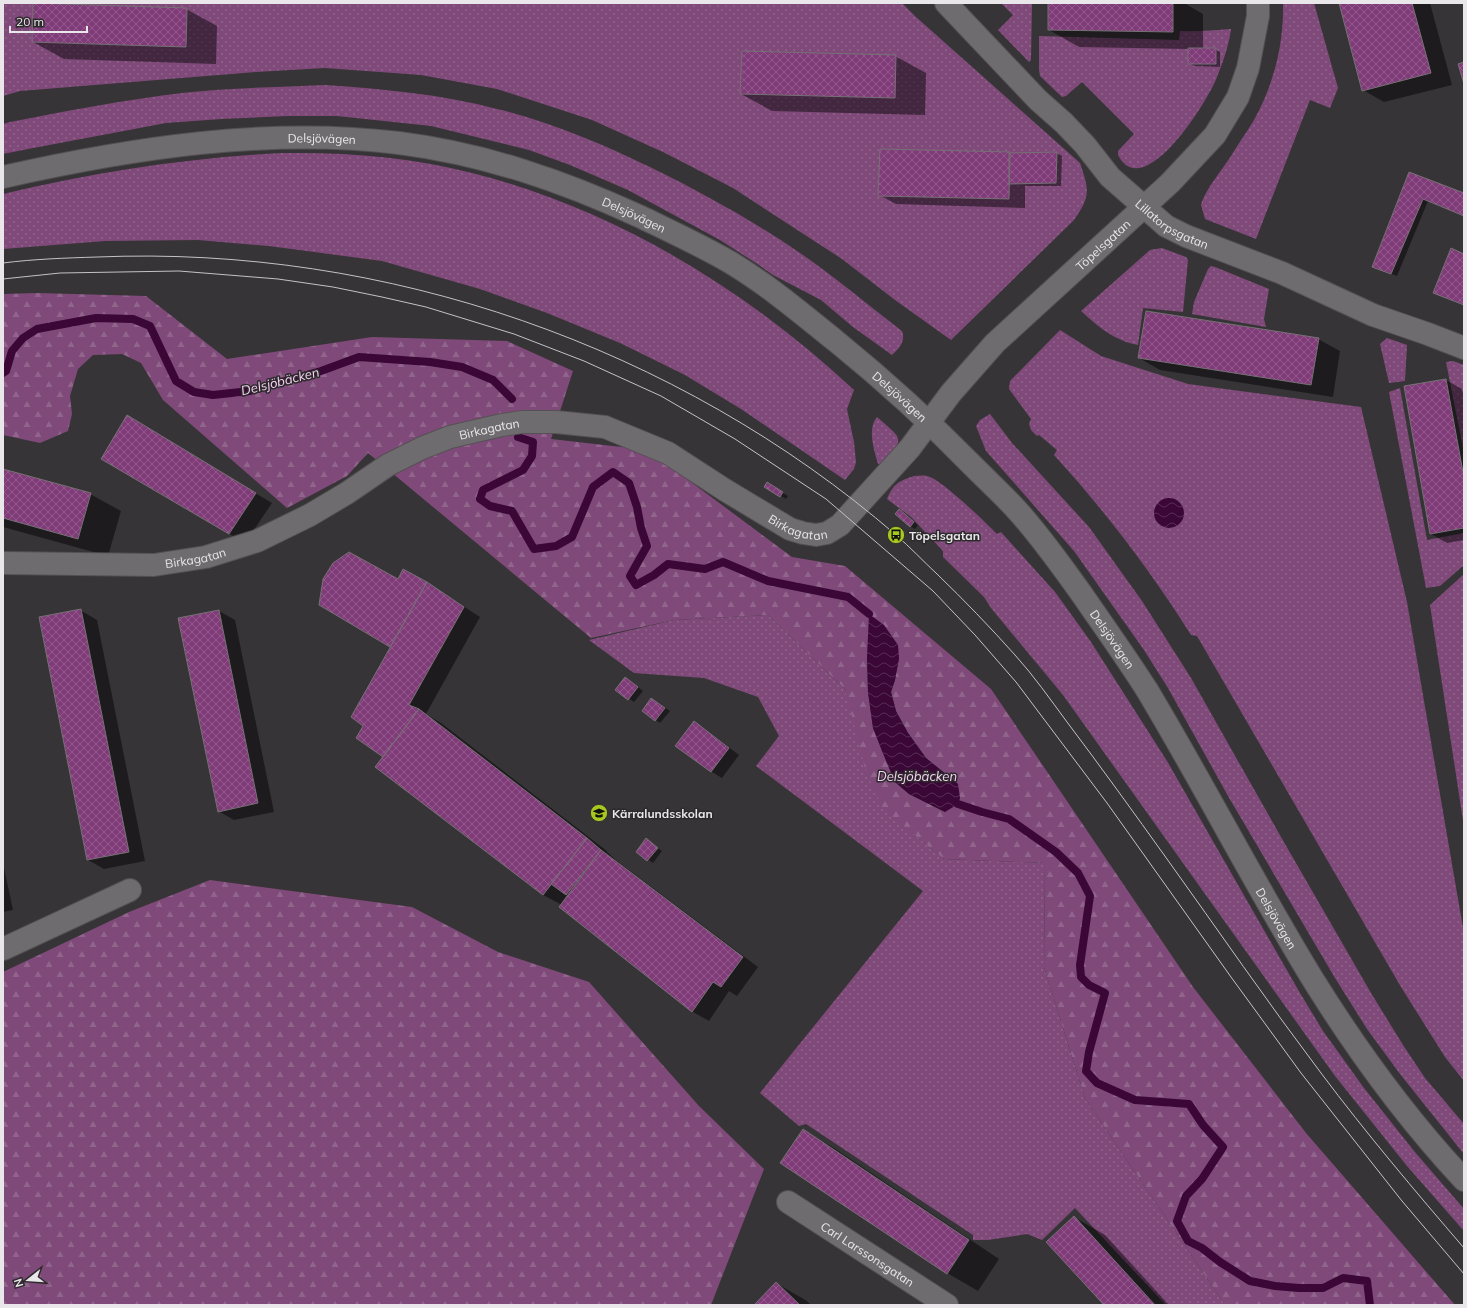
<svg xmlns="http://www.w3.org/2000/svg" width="1467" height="1308" font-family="Mulish,sans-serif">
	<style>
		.grass { fill: url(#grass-dots) }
		.forest { fill: url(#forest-firs); fill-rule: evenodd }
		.water { fill: url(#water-waves) }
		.shadow { fill: #0007 }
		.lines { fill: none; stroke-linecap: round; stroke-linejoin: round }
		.stream { stroke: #3a0737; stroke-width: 8 }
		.building { fill: url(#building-cross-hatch); stroke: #757174 }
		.minor-casing { stroke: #545153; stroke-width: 24 }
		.tertiary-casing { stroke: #545153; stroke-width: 24 }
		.minor { stroke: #6f6c6f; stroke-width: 22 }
		.tertiary { stroke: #6f6c6f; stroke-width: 22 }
		.tram { stroke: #c4c2c4; stroke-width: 1 }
		.labels { text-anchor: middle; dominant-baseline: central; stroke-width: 3; stroke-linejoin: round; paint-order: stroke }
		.street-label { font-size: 12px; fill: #e9e7e9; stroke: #2d2a2d }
		.poi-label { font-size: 12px; font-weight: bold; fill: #e9e7e9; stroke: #2d2a2d; text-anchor: start }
		.water-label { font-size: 13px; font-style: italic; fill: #fad3f4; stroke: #2d2a2d }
	</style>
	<defs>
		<pattern id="grass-dots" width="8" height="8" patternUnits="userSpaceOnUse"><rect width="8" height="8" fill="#7f4a79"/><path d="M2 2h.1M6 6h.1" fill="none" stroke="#91648c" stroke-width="1.8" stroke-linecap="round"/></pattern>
		<pattern id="forest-firs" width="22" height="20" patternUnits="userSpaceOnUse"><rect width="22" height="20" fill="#7f4a79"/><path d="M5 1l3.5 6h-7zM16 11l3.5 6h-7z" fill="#91648c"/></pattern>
		<pattern id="water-waves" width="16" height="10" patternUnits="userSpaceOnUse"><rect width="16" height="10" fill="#3a0737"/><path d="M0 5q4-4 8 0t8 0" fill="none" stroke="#562b54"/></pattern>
		<pattern id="building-cross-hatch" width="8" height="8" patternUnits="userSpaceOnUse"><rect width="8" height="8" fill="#803c79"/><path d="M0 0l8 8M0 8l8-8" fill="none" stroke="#92588c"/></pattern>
	</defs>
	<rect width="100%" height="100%" fill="#373437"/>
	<path class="grass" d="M3,3H902L916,17L1080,163C1089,190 1091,196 1074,220L951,340L895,300L842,259L733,188L663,152L592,120L497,89L421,75L325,68L256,72L20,91L3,96Z
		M1001,3H1032L1031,60L1029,62L998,30L1013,15Z
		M1283,3H1314L1338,88L1330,108L1310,100L1256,239L1205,219L1201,205C1205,190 1222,170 1231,156C1238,144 1247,132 1254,120C1274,84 1284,44 1283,3Z
		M1231,29C1229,45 1223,62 1217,77C1209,99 1144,205 1118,155V151L1134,134L1082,82L1066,96L1062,97L1040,76L1039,70V36L1179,40L1180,31C1197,32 1214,30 1231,29Z
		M325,85C383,89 440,94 497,109C551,122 602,144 652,168C703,193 753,221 800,253C835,277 868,305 902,331C906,341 899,349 892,355L853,327L821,300L773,275L759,265L720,240L628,190L570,165L529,150L431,126L337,116H288L221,119L166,123L28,149L3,154V124L10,122C67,111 124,100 182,93C230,88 277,87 325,85Z
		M282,153C346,152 411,157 472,173C615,209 747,290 854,390L847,409L854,442L856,462L854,469L845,480L741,409L685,375L620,343L547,313L480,289L382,261L269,246L198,240L105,241L3,249V194C95,172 188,158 282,153Z
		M1162,248L1186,257L1188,260L1183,312L1143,308L1138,345C1115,341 1097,326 1081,311L1150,250Z
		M1211,266L1215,267L1269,289L1264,319L1266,327L1192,314L1194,302L1208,269Z
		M1060,330L1101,356L1188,384L1361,407L1407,602L1464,934V1081L1445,1057L1401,987L1197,636L1191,635C1150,570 1106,512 1054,455L1057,450L1039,435L1037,436L1031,430L1029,424L1031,419L1009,389L1010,381Z
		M1387,338L1407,345L1405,381L1389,383L1380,344Z
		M1453,361L1464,365V453L1446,362Z
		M1400,388L1427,540L1464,533V565L1440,586L1426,588L1389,392Z
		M990,414L1012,443L1089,527L1142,601L1191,678L1281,837L1371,993L1403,1045L1425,1078L1464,1124V1154L1400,1074L1367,1029L1335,978L1228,796L1168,688L1144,650L1074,551L986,451L976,426L980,420Z
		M877,417C903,440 906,437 881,464H878C874,450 867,429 877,417Z
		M914,476C918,476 923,475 927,476C940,478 985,522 997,534L1001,532L1055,592L1091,642L1167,761L1300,993L1323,1031L1364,1088L1414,1151L1464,1209V1231L1407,1166L1335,1076L1063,695L991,608L984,597L943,557V551L911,517L887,499C893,484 899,481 914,476Z
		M1464,574V827L1430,605Z
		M768,615L845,689L884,809L944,859L1045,863L1044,967L1085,1098L1225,1305H1166L1075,1208L1042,1240L1027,1234L988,1240H973V1235L806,1124L799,1126L760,1093L923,891L756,766L779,736L758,697L704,678L634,673L589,640L674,620Z"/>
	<path class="forest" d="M37,293L146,296L227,359L372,337L507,341L573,371L551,439L648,450L792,557L845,566L991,689L1193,987L1306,1133L1455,1305H1225L1085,1098L1044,967L1045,863L944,859L883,809L866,772L845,689L768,615L674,620L591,638L368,453L347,476L287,508L163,400L141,363L122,354L93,355L78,369L70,396L72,414L68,431L40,443L3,435V294ZM867,657L899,658L895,680L891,692L896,711L908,733L926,758L958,784L945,812L909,794L895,782L873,728L868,692Z
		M210,880L412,907L498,952L589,982L699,1106L764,1169L711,1305H3V972L129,912Z"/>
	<path class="water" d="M1154 513a15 15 0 1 1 30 0a15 15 0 1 1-30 0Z
		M869,614L884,625L898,645L899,658L895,680L891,692L896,711L908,733L926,758L958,784L960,798L958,804L945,812L909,794L895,782L882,751L873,728L868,692L867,657Z"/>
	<path class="shadow" d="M1049,3H1184L1203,14V49H1215L1220,52V67L1194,66L1189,63V49L1079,47L1049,30Z
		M1340,3H1430L1452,85L1384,102L1363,90Z
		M186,9L217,26L216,64L64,59L33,42Z
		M895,56L926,73L925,115L772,111L741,94Z
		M1057,153L1062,156L1061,186H1025V208L896,204L879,195L1010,154Z
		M1410,173L1464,194V216L1428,201L1397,276L1378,269Z
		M1318,339L1340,351L1333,397L1160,370L1139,358Z
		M1446,380L1462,389L1464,398V540L1447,543L1431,534L1405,387Z
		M143,426L272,503L245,543L103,459Z
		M3,470L90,494L121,511L108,556L3,527Z
		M767,483L788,496L786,499L765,486Z
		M900,511L918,525L915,529L910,526Z
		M404,570L443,593L480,617L426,714L441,723L607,851V852L617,861L758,967L737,996L729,991L709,1021L693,1012L560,907L562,905L543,895L384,757L364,726L391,647L320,604L398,580Z
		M80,610L97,620L145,861L104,869L88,860L40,618Z
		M219,611L235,620L274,812L234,820L218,811Z
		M626,678L643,691L634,702L617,690Z
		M652,699L670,711L660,723L656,720Z
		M694,722L705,729L739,755L722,778L712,772L677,745Z
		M651,843L662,851L653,863L637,852Z
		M3,863L13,910L3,912Z
		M803,1130L834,1148L999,1259L978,1291L947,1273Z
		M1074,1217L1105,1235L1169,1305H1105Z
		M776,1283L807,1301L811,1305H755Z"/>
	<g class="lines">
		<path class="stream" d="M3,373L6,371L12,351L23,338L37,329L96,318L133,319L150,326L176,381L194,392L213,395L250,391L321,371L359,357L430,362L462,367L493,380L512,399
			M518,437L533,442L532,456L523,470L483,490L480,499L490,506L512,511L534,549L556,546L572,537L593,487L613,472L629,483L637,507L641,528L647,546L630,576L636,585L654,575L668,564L705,569L723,562L768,581L848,597L869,614
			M958,804L982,812L1009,819L1056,852L1078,873L1090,896L1080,965L1081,977L1089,985L1105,993L1089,1052L1086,1071L1097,1083L1135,1100L1189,1104L1203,1125L1223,1147L1202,1179L1186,1196L1177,1221L1188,1241L1202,1248L1220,1262L1250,1281L1275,1286L1299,1288H1323L1343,1278L1367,1281L1370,1305"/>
	</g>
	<path class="building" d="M33,3L187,8L186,47L32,42Z
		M1048,3H1173V32L1048,30Z
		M1339,3H1412L1431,73L1362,91Z
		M1188,48H1216V64H1188Z
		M742,51L896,55L895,98L740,94Z
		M1464,62V84L1458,64Z
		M880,149L1010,152L1009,199L878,196Z
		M1057,152L1056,183L1009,184V153Z
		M1409,172L1464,193V216L1423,199L1391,274L1372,267Z
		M1451,248L1464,254V305L1433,293Z
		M1146,311L1319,338L1311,385L1138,358Z
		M1446,379L1464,478V528L1430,534L1404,386Z
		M127,415L256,493L229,534L101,459Z
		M3,469L91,493L78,539L3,518Z
		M767,482L783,492L780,497L764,487Z
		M899,509L914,522L910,527L895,514Z
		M349,552L398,579L403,569L427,582L390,647L319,605L323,579L333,563Z
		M427,582L464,607L409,705L419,709L383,757L356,738L363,726L351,717Z
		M81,609L129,852L87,860L39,617Z
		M219,610L258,803L218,812L178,618Z
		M625,677L638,687L628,700L615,690Z
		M651,698L665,708L655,721L642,711Z
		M419,709L587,838L543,895L375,767Z
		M694,721L729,748L711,772L675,746Z
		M587,838L601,850L566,895L551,884Z
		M646,838L658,848L647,861L636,852Z
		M601,850L743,957L721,987L713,982L692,1012L559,907Z
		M803,1129L969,1240L947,1274L780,1163Z
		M1074,1216L1155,1305H1104L1046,1242Z
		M776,1282L800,1305H754Z"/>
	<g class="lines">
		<defs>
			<g id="minor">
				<path id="s1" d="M946,3L1038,100L1064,123L1085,145L1110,177L1166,226L1186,236L1282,273L1373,315L1428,334L1464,348"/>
				<path id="s2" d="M3,563L154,565L206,557L257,541L310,515L347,493L388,465L422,448L450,437L502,425L522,422H556L605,427L668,453L725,490L790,529L803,533L816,535L827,533L840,525L910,448L951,393L995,343L1170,183L1215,135L1238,97L1248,68L1258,16V3"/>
				<path d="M3,949L130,890"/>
				<path id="s3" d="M788,1202L947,1305"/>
			</g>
			<g id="tertiary">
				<path id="s4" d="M3,177C132,148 267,127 399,143C485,154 563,181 641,217C670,231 700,245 728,261C767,284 802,314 837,342C885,381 931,423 974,467C988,481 1002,494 1015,508C1040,535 1060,564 1081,593C1103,625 1126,657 1147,690C1204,785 1254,883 1312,978C1356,1049 1407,1119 1464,1180"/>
			</g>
		</defs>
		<use href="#minor" class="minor-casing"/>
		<use href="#tertiary" class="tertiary-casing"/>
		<use href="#minor" class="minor"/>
		<use href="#tertiary" class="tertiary"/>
		<path class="tram" d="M3,263C34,259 66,258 97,257C385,245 677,346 896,535C910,547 923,561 937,574C964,600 990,627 1015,655C1034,676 1050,699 1067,722C1101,767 1134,813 1167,859C1218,930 1268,1003 1321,1073C1366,1133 1415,1191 1464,1248
			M3,279L60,273L179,271L278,279L333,287L382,297L426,307L514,334L584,361L661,396L735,439L826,499L933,591L975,635L1016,682L1107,803L1231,977L1301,1073L1402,1201L1464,1274"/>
	</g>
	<defs>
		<symbol id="bus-disc" viewBox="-11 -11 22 22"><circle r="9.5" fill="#a7c81f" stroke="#2d2a2d"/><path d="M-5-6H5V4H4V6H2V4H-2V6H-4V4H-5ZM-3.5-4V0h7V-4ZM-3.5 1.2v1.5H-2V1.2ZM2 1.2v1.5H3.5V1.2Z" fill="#111"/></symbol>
		<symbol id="school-disc" viewBox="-11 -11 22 22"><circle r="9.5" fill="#a7c81f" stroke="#2d2a2d"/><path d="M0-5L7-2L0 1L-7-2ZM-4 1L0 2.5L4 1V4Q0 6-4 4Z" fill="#111"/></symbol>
	</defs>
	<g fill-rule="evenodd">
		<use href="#bus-disc" x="886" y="525" width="20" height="20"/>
		<use href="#school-disc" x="589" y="803" width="20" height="20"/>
	</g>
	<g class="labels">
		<g class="street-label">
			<text stroke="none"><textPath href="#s4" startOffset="322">Delsjövägen</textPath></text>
			<text stroke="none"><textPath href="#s4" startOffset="646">Delsjövägen</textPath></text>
			<text stroke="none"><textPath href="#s1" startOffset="318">Lillatorpsgatan</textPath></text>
			<text stroke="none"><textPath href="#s2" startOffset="1284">Töpelsgatan</textPath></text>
			<text stroke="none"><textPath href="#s4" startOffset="970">Delsjövägen</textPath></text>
			<text stroke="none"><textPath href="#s2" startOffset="517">Birkagatan</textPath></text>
			<text stroke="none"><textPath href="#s2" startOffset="853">Birkagatan</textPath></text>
			<text stroke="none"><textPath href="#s2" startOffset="193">Birkagatan</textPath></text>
			<text stroke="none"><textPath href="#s4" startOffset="1294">Delsjövägen</textPath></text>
			<text stroke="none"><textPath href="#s4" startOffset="1618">Delsjövägen</textPath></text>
			<text stroke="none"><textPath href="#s3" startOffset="95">Carl Larssonsgatan</textPath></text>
		</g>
		<g class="poi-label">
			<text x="909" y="535">Töpelsgatan</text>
			<text x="612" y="813">Kärralundsskolan</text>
		</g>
		<g class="water-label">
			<text transform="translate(280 381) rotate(-14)">Delsjöbäcken</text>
			<text x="917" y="776">Delsjöbäcken</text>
		</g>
	</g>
	<rect width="1467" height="1308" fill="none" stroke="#e9e7e9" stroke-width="8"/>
	<g transform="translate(28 1280) rotate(253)" stroke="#2d2a2d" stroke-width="3" paint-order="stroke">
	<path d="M0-3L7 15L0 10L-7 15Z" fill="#e9e7e9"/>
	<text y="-6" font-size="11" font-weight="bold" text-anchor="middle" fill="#e9e7e9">N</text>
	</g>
	<path d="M10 26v6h77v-6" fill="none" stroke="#e9e7e9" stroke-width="2"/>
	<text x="16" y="26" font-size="12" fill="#e9e7e9" stroke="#2d2a2d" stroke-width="3" paint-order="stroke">20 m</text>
</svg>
